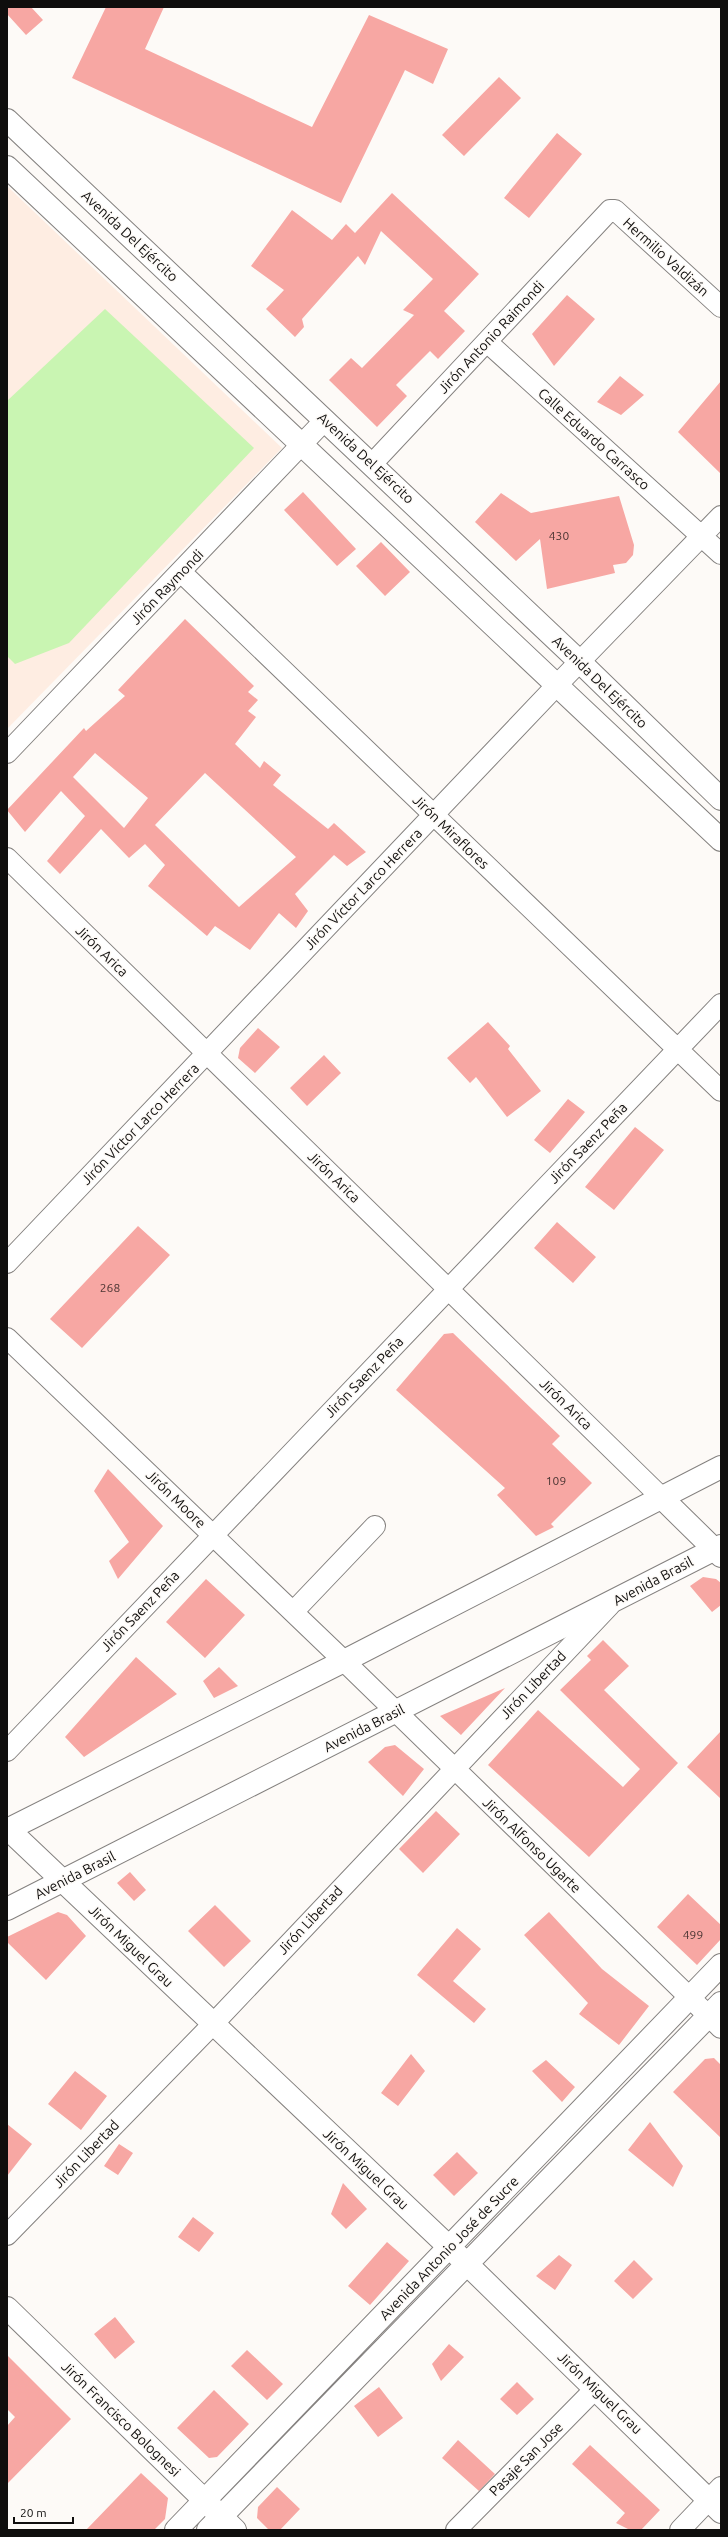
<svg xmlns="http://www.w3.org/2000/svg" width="728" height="2537" font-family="Ubuntu,sans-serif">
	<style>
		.medical { fill: #feede2 }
		.green { fill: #c9f5b2 }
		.building { fill: #f7a7a3; fill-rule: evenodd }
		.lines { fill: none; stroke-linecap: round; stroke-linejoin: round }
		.street-casing { stroke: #84817f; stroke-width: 22 }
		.secondary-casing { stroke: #84817f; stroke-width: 24 }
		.primary-casing { stroke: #84817f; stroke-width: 24 }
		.street { stroke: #fff; stroke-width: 20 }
		.secondary { stroke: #fff; stroke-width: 22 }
		.primary { stroke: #fff; stroke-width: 22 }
		.labels { text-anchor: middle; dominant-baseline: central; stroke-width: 3; stroke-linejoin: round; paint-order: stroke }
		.number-label { font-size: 12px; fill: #493432 }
		.street-label { font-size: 14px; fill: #0f0e0d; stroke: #fdfaf7 }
	</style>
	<rect width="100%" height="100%" fill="#fdfaf7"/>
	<path class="medical" d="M7,186L282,448L7,729Z"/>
	<path class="green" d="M105,309L254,448L69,643L15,664L7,656V401Z"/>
	<path class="building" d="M7,7H31L43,20L26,35L7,14Z
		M106,7H164L145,49L312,127L369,15L448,49L433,84L405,70L341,203L72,78Z
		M499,77L521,98L464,156L442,135Z
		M557,133L582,154L529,218L504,198Z
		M392,193L479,274L444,311L465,331L438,359L430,351L396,385L407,396L377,427L329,380L351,358L362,368L414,315L403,310L433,279L381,231L365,265L358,256L302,319L304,327L295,337L266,309L284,290L251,266L292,210L332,240L346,224L355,233Z
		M567,295L595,319L554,366L532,334Z
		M620,376L644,395L621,415L597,402Z
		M721,381V474L678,432Z
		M303,492L356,549L337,566L284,510Z
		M501,493L531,513L619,496L634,545L633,555L626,563L613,565L615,573L547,589L540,539L516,561L475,522Z
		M381,542L410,572L385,596L356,566Z
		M185,619L254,686L248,692L258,700L248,711L256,717L235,744L260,768L264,761L281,775L273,785L328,829L334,823L366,852L347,866L334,855L295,894L308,911L296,928L279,913L250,950L215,926L207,936L148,886L165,865L145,844L129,858L101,829L60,874L47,861L85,816L61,791L25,832L7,810L84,728L86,731L125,696L118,690ZM95,753L148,798L124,828L73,777ZM205,773L296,857L239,907L155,825Z
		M488,1022L510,1046L508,1049L541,1091L507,1117L476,1077L470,1083L447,1058Z
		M258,1028L280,1047L255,1073L238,1058L240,1048Z
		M324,1055L341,1073L307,1106L290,1088Z
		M568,1099L585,1112L550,1153L534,1140Z
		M635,1127L664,1150L614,1210L585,1187Z
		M557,1222L596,1257L573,1283L534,1248Z
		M138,1226L170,1255L82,1348L50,1319Z
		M453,1333L560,1436L552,1444L592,1483L551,1524L554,1527L536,1536L497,1495L505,1488L396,1390L444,1334Z
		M108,1469L163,1526L118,1579L109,1561L129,1542L94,1491Z
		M703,1577L716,1579L721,1583V1605L712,1612L690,1586Z
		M206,1579L245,1615L205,1658L166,1622Z
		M603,1640L629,1666L604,1690L678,1763L589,1857L488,1765L538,1710L623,1787L640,1769L560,1690L591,1660L587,1656Z
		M136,1657L177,1694L84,1757L65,1737Z
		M219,1667L238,1686L214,1698L203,1681Z
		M505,1688L461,1735L440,1716Z
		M721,1731V1799L687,1767Z
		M395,1745L424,1769L403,1796L368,1762L385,1747Z
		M436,1811L460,1834L423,1873L399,1849Z
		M130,1872L146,1890L134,1901L117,1883Z
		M688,1894L721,1925V1939L697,1965L657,1927Z
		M215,1905L251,1941L224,1967L188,1931Z
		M58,1912L67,1915L86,1936L46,1980L7,1942V1937Z
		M549,1912L602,1969L649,2006L619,2045L579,2014L588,2003L524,1935Z
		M457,1928L481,1949L453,1981L486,2009L474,2023L417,1975Z
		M411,2054L425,2071L398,2106L381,2093Z
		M714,2058L721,2065V2138L673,2092L705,2059Z
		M546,2060L575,2087L562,2102L532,2071Z
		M75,2071L107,2096L81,2130L48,2104Z
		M650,2122L683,2166L673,2187L628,2150Z
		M7,2124L32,2144L7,2176Z
		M119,2144L133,2153L118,2175L104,2166Z
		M457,2152L478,2173L454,2196L433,2175Z
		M343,2183L367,2209L346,2229L331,2214Z
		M193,2217L214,2233L199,2252L178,2237Z
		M387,2242L409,2261L370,2305L348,2286Z
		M559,2255L572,2265L555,2290L536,2276Z
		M634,2260L653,2279L633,2299L614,2281Z
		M115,2317L135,2342L115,2359L94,2334Z
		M449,2344L464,2357L441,2381L432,2364Z
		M247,2350L283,2384L267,2400L231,2366Z
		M7,2355L71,2419L7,2484V2426L15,2417L7,2409Z
		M517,2382L534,2399L517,2415L500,2399Z
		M379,2387L403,2418L378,2437L354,2406Z
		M214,2390L249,2424L217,2457L209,2458L177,2428Z
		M458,2440L495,2474L479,2491L442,2458Z
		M590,2445L660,2510L641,2530H630L616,2523L625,2513L572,2464Z
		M141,2473L168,2498L165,2519L154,2530H86Z
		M277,2487L300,2509L280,2530H269L257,2518L258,2507Z"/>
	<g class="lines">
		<defs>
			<path id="street" d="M487,342L721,554
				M372,464L610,210H615L721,307
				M181,572L721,1091
				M7,753L325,420
				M7,858L661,1497
				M7,1263L557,685L721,516
				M7,1338L344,1661L721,2028
				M293,1612L375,1526
				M7,1751L721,1004
				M7,2235L213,2024L610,1605
				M456,2530L595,2389
				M680,2530L721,2487"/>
			<path id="secondary" d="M7,120L580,662L721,799
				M7,167L721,840
				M661,1497L721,1556
				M8,1829L468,2265L721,2512
				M7,2308L235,2530
				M176,2530L721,1965
				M208,2530L721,2003"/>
			<path id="primary" d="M7,1830L344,1661L721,1467
				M7,1909L721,1546"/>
		</defs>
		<use href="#street" class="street-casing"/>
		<use href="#secondary" class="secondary-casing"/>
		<use href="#primary" class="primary-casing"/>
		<use href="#street" class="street"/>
		<use href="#secondary" class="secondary"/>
		<use href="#primary" class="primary"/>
	</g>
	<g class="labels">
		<g class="number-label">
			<text x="559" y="535">430</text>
			<text x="110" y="1287">268</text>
			<text x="556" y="1480">109</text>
			<text x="693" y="1934">499</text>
		</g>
		<g class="street-label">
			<text transform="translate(130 236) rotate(43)">Avenida Del Ejército</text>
			<text transform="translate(666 257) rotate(42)">Hermilio Valdizán</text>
			<text transform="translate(491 337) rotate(-47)">Jirón Antonio Raimondi</text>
			<text transform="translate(594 439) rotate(42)">Calle Eduardo Carrasco</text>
			<text transform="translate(366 458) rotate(43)">Avenida Del Ejército</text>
			<text transform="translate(167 587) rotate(-46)">Jirón Raymondi</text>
			<text transform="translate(600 682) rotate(44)">Avenida Del Ejército</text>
			<text transform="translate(451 832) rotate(44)">Jirón Miraflores</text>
			<text transform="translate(363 889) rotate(-46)">Jirón Víctor Larco Herrera</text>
			<text transform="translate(102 951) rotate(44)">Jirón Arica</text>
			<text transform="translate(140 1124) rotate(-46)">Jirón Víctor Larco Herrera</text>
			<text transform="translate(588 1143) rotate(-46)">Jirón Saenz Peña</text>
			<text transform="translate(334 1177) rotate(44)">Jirón Arica</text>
			<text transform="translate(364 1377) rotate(-46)">Jirón Saenz Peña</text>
			<text transform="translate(566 1404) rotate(44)">Jirón Arica</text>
			<text transform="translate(176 1499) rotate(44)">Jirón Moore</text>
			<text transform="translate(653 1581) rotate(-28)">Avenida Brasil</text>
			<text transform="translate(140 1611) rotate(-46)">Jirón Saenz Peña</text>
			<text transform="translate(533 1685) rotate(-46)">Jirón Libertad</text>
			<text transform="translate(364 1728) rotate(-27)">Avenida Brasil</text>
			<text transform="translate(532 1845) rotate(44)">Jirón Alfonso Ugarte</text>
			<text transform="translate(75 1875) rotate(-27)">Avenida Brasil</text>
			<text transform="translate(310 1920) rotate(-47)">Jirón Libertad</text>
			<text transform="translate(131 1946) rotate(44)">Jirón Miguel Grau</text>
			<text transform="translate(86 2154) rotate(-46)">Jirón Libertad</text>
			<text transform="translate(366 2169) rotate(43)">Jirón Miguel Grau</text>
			<text transform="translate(449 2248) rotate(-46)">Avenida Antonio José de Sucre</text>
			<text transform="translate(600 2393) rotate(44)">Jirón Miguel Grau</text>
			<text transform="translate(121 2419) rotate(44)">Jirón Francisco Bolognesi</text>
			<text transform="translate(526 2459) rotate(-45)">Pasaje San Jose</text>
		</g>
	</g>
	<rect width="728" height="2537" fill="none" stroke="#0f0e0d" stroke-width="16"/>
	<path d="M14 2517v6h59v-6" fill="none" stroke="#0f0e0d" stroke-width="2"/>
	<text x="20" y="2517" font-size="12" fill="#0f0e0d" stroke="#fdfaf7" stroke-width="3" paint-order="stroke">20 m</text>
</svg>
